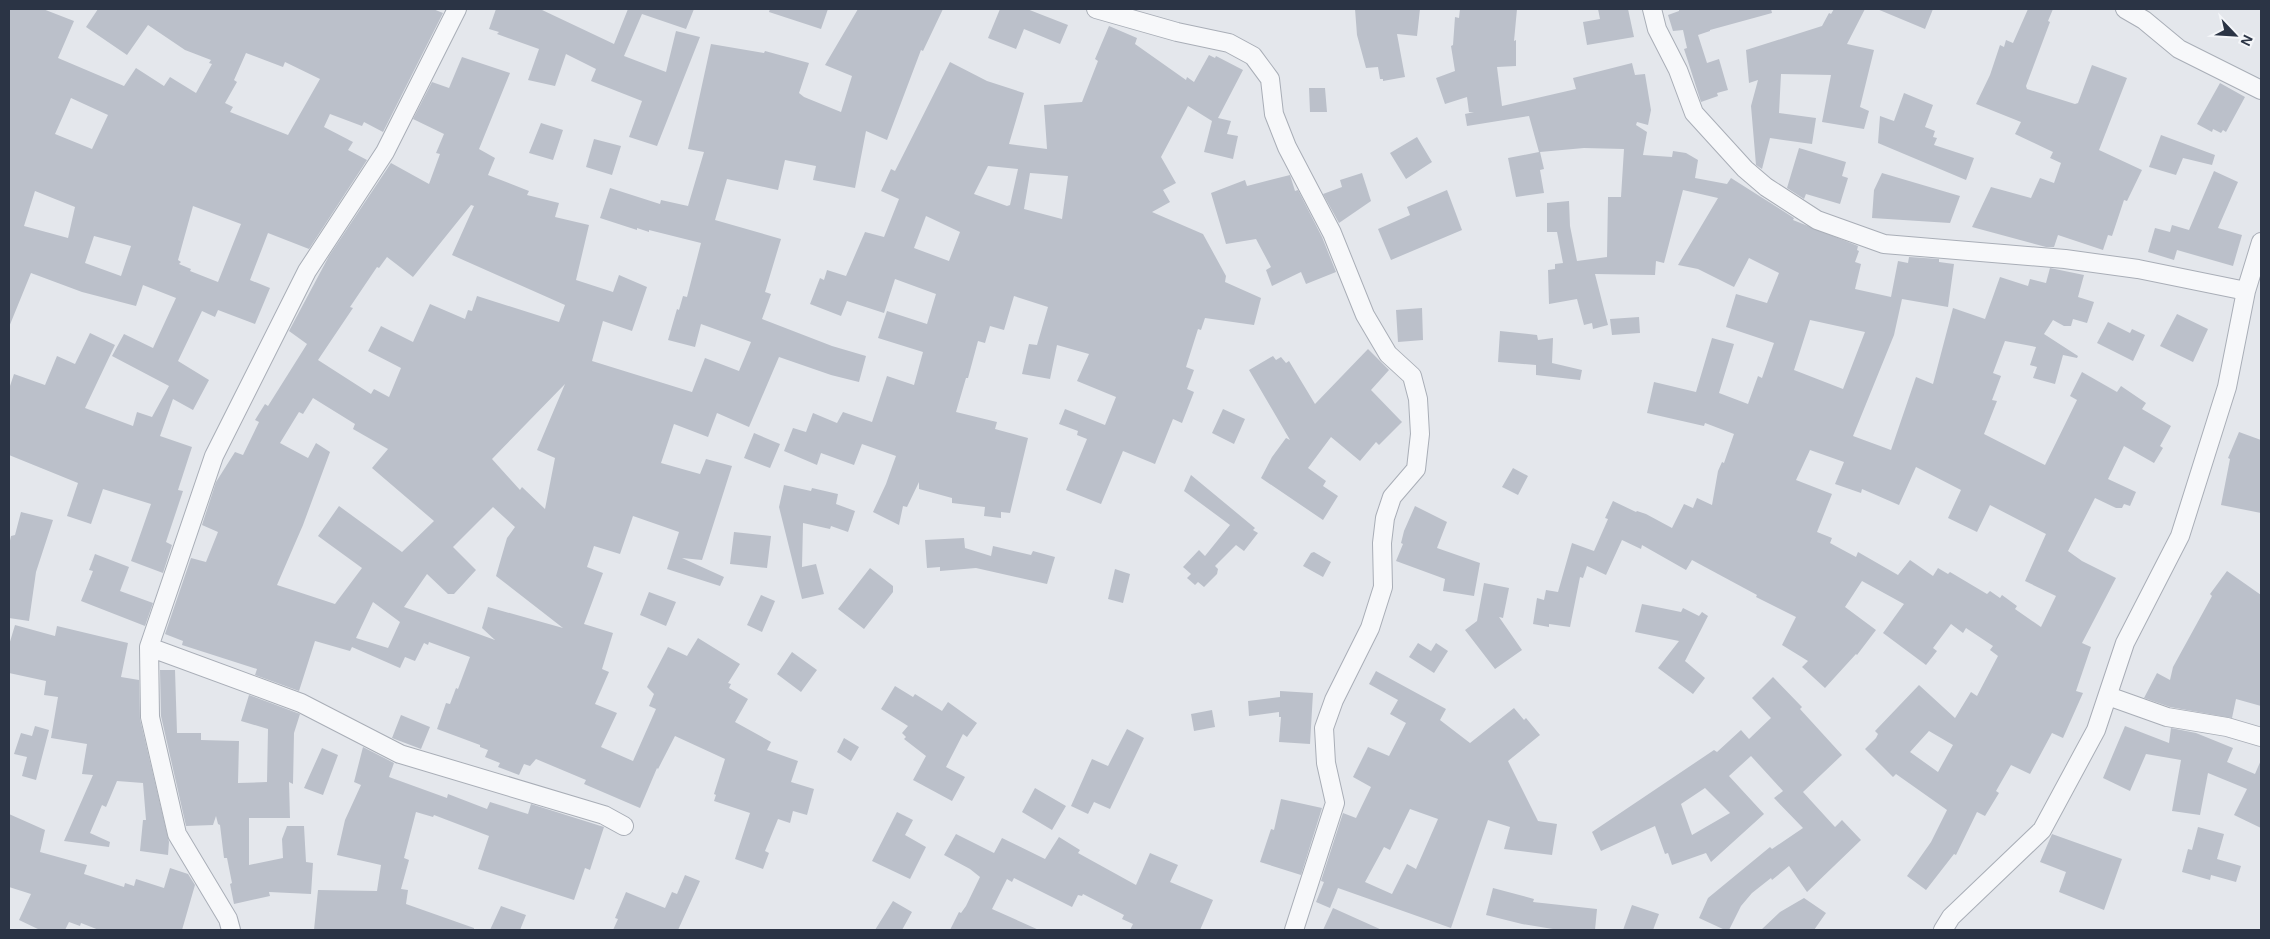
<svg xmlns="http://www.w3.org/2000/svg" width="2270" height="939" font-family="Helvetica,sans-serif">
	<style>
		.building { fill: #bbc0ca; fill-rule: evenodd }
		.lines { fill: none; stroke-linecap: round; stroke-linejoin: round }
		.street-casing { stroke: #a9aeb7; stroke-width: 20 }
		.street { stroke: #f7f8fa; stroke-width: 18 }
	</style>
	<rect width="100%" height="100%" fill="#e4e7ec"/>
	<path class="building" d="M9,9H43L74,21L58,58L124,86L136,68L164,86L170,77L196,93L212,64L209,63L211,60L185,50L148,25L127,55L86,27L98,9H433L443,13L383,132L364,122L362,126L330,114L324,127L353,142L348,150L367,160L309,249L268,233L250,280L270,288L255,324L218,310L215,317L202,311L178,361L209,380L193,410L173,399L160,436L192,447L178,490L183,491L166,542L172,545L163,573L131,561L151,504L103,489L91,524L67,516L78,483L9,455V389L14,374L45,385L57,356L75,364L90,333L115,345L85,408L133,426L137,412L152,417L169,386L112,356L124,334L153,348L176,298L143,285L136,306L82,292L31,273L9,327ZM246,53L283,67L285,62L320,79L288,135L230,112L233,107L225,103L237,82L234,80ZM71,98L108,115L92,149L55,134ZM35,191L75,207L68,238L24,226ZM193,206L241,224L218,282L190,271L191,269L179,264L181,262L178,260ZM94,236L131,246L121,276L85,263Z
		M496,9H540L614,44L628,9H694L686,29L642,14L624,56L666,72L676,31L700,37L657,146L629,137L642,101L591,81L596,69L566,54L555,86L528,80L539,49L497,34L499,32L489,29Z
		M770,9H828L821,29L769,12Z
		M858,9H943L923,51L921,50L887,140L866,131L855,188L813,180L816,166L785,160L778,190L727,179L715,220L781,239L765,292L771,294L762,319L832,346L866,356L859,382L831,375L779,357L749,427L717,413L708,437L674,424L661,463L700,474L706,459L732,466L702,560L682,558L724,577L720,586L667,569L679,532L633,516L620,554L594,546L587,567L603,573L584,624L613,633L602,669L609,672L595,704L617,713L601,747L633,761L656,709L649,706L654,694L647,687L668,647L687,656L698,638L740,664L728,683L731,684L729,688L748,699L735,722L771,742L767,750L798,761L791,782L814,789L807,815L793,811L790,823L778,819L765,851L769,853L763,869L735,859L750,813L714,801L716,795L714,794L725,759L675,736L658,769L657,768L640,808L584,784L586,780L536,759L530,766L524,764L519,775L498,767L500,763L485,757L488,750L480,747V745L437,729L446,703L450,704L456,688L458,689L470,657L429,642L428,645L424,643L415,661L405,657L400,668L352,647L350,651L315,641L299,691L255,675L257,669L182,645L183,641L165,634L191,558L206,562L218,532L202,525L216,482L235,452L243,455L259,422L255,420L265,404L268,406L307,344L289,331L329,256L391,163L429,184L440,154L436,153L444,134L413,119L432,82L449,88L462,57L510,73L479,149L495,158L488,175L529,191L527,195L559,203L555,217L589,225L576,280L613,292L619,275L647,287L632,331L603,321L592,361L692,392L705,358L739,371L751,342L701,324L695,347L668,340L677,309L679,310L683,296L687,297L701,243L649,230V232L637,228V230L600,218L610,188L660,204L661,200L688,206L704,152L688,149L711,44L764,53L765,51L809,63L799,93L804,97L841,112L852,76L825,65ZM471,205L474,206L452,255L565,305L559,322L477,296L472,311L468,310L465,319L430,304L413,342L381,326L368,351L401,368L389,397L374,389L371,394L318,360L353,308L350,307L377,267L379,268L387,257L413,277ZM565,384L537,450L555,458L545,509L522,487L520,490L492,459ZM313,398L355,424L353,429L388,449L372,468L434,521L402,552L339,506L318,536L362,568L335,604L277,585L303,525L330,452L316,443L308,458L280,443L299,412L303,414ZM493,507L515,527L507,538L496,576L563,628L488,607L482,628L495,640L404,607L427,574L448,594H454L476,570L453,547ZM373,602L400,622L388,648L356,638Z
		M1000,9H1027L1068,25L1060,44L1024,29L1016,49L988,38Z
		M1355,9H1420L1417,36L1397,34L1405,77L1383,81V79H1380L1378,67L1366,68L1357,35Z
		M1460,9H1517L1514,41L1516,40V66L1497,67L1502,106L1576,89L1573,78L1632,63L1635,75L1645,74L1651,110L1648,125L1637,122L1636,125L1647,132L1643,155L1672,157L1673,151L1686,153L1698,160L1695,178L1727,184L1731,178L1794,218L1793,220L1858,246L1857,250L1859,251L1855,262L1861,264L1855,289L1891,297L1898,261L1908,263L1909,257L1939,259V262L1954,264L1948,307L1902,299L1894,335L1853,436L1891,450L1916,377L1933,384L1953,308L1985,319L2000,277L2028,286L2030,279L2046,283L2050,268L2084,275L2078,297L2094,302L2087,323L2073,319L2071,326H2064L2053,320L2044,334L2078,356L2077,358L2063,355L2055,384L2033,378L2037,367L2030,365L2036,347L2005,341L1993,373L2001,376L1992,400L1997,401L1984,434L2045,465L2077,400L2070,396L2082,372L2117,392L2121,386L2146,403L2142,409L2171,426L2160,446L2163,448L2154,463L2124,446L2108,479L2136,492L2130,506L2124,504L2122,508H2116L2095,498L2068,551L2082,561L2116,578L2082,643L2091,647L2076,691L2083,693L2063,738L2052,733L2030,774L2011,765L1996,791L1999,793L1985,816L1977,812L1956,855L1954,854L1926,890L1907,876L1931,842L1947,810L1896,774L1893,777L1865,749L1876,738L1878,734L1875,731L1919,685L1955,718L1971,692L1977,696L1998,656L1990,650L1993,646L1966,628L1963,633L1951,624L1933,648L1937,651L1926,665L1883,633L1904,604L1862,581L1845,607L1876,630L1857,655L1856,654L1825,688L1802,667L1808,661L1782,645L1796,617L1756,597L1757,595L1692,560L1686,570L1642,545L1641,549L1622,540L1606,575L1587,566L1583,578L1580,577L1570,627L1549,624V627L1533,624L1537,598L1544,600L1546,590L1558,592L1572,543L1594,551L1608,519L1605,518L1613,501L1636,512L1637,511L1646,514L1672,528L1684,504L1693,508L1697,498L1712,505L1718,471L1722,462L1724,463L1734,434L1705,423L1704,426L1647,413L1654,382L1696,392L1712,338L1734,344L1719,393L1748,404L1758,376L1762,378L1774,343L1726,327L1736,294L1767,303L1779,273L1749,258L1734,287L1698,269L1678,265L1718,198L1683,190L1664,263L1656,261L1655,275L1595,274L1608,325L1593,329L1592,323L1584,325L1577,299L1549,304L1548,270L1555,269V264L1563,263L1557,232H1547V203L1569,201L1570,226L1577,261L1607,257L1608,197H1621L1624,149L1584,148L1540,152L1544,169L1540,170L1544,193L1516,197L1508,158L1539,152L1529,116L1467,126L1465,114L1474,112H1469L1467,97L1445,104L1436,78L1455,71L1451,46L1453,45L1455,17L1459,18ZM1810,320L1865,332L1843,389L1794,370ZM1810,450L1844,462L1835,484L1861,493L1862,489L1899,505L1916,467L1961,490L1948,518L1977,532L1990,505L2046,534L2025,581L2056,596L2041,627L2015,609L2017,606L2002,595L2000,598L1990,591L1987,594L1950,572L1948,574L1938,568L1933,576L1910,560L1898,575L1858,552L1856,557L1830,543L1832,538L1817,532L1832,494L1796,480ZM1929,731L1953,745L1938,772L1910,752Z
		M1598,9H1628L1634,37L1587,45L1583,22L1600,19Z
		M1679,9H1771L1772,13L1710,30V31L1698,35L1707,63L1719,59L1728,90L1717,93L1718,96L1701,102L1684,49L1687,48L1683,30L1673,31L1668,15L1679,11Z
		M1834,9H1865L1847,44L1874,50L1860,107L1869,111L1864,129L1822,122L1831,75L1781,74L1779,113L1816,118L1812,144L1770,138L1762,169L1756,165L1751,106L1758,80L1749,83L1746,50L1822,26L1829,13L1831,14Z
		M1877,9H1933L1925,29Z
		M2028,9H2053L2048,21L2050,22L2026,86L2027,89L2075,104L2078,103L2092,65L2127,78L2099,150L2142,170L2127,201L2124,200L2112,236L2108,235L2103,250L2058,235L2054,247H2046L1972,227L1991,187L2031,198L2040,178L2054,183L2061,163L2050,158L2053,152L2015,134L2021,122L1976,104L1990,75L2000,45L2004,47L2006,40L2013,43Z
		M1109,26L1137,38L1135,44L1186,80L1187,77L1194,82L1209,55L1215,58L1216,56L1243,70L1218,118L1231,121L1227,134L1238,136L1233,159L1204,152L1212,121L1188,106L1161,157L1176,183L1163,190L1170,202L1152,212L1203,234L1226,276L1225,282L1261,298L1254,325L1205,318L1201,330L1198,329L1186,367L1194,370L1187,389L1194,392L1182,423L1173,419L1155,464L1123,451L1101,504L1066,490L1087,439L1077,435L1078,431L1059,424L1065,409L1105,425L1116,397L1077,381L1089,354L1057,345L1050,379L1022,374L1029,344L1037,345L1048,307L1014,296L1004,330L990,326L985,343L978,341L968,378H966L956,412L997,422L995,429L1028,438L1010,513L1001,512V518L984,516L985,507L952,503V498L919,489V482L907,507L903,506L899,525L873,512L886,484L896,456L862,444L854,465L821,453L817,465L784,451L793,428L806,432L813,413L837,423L843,412L872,422L887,376L914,385L923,352L878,338L887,311L927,324L936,294L895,279L884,313L847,301L841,316L810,304L820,278L824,280L827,270L846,276L865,232L884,237L899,199L881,191L891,169L895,171L950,62L987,81L1024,93L1009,144L1047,149L1044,105L1082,102L1098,61L1095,59ZM988,166L1018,169L1010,205L1007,206L974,194ZM1030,173L1068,176L1062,219L1024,209ZM926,216L960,232L949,261L914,248Z
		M2220,83L2245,97L2226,132L2223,130L2221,133L2213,129L2212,132L2197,124Z
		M1309,88H1325L1327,112H1310Z
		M1904,93L1933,105L1925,127L1935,131L1933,137L1937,138L1934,145L1974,158L1966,180L1878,143L1880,116L1894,121Z
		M541,123L563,130L553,160L529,153Z
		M2161,135L2215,155L2212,165L2183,158L2176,175L2149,167Z
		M1417,137L1432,162L1406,179L1390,153Z
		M594,139L621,146L612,175L586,167Z
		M1799,148L1846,162L1842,176L1848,178L1840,204L1806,194L1804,199L1787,188Z
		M2214,171L2238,182L2218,228L2242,235L2233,266L2177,250L2174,260L2148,252L2155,228L2170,232L2172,225L2189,230Z
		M1362,173L1371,201L1339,223L1323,194L1342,187L1340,180Z
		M1882,173L1960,196L1950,223L1872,218L1874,190Z
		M1290,175L1295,191L1298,190L1322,237L1336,272L1306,284L1301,272L1272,286L1266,270L1271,267L1256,239L1226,244L1211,193L1245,180L1247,186Z
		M1447,190L1462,230L1391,260L1378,229L1410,215L1407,207Z
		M1422,308L1423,340L1398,342L1396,310Z
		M2177,314L2208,329L2193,362L2160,346Z
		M1639,317L1640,333L1612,335L1610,319Z
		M2108,322L2130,333L2132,329L2145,335L2133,361L2097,343Z
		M1500,331L1537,335L1538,340L1553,338L1552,363L1582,370L1580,380L1536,375V365L1498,362Z
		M1368,349L1389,370L1371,390L1402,422L1379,445L1376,442L1360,461L1331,437L1308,468L1326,481L1323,486L1338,496L1323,520L1261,478L1272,457L1286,438L1290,440L1249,370L1273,356L1276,360L1281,357L1286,363L1289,361L1315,404Z
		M1223,409L1245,419L1234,444L1212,433Z
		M2239,432L2261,440V513L2221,505L2230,459L2228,458Z
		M754,433L780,444L770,468L744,458Z
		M1513,468L1528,476L1518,495L1502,487Z
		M1191,475L1255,528L1253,530L1258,533L1244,551L1236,545L1215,566L1218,569L1217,574L1204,587L1198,582L1195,585L1187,578L1191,574L1183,567L1199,550L1205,556L1230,525L1184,491Z
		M784,485L811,491L812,488L838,494L836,504L855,511L848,532L831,526L830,529L803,523L802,567L816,564L824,594L802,599L779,507Z
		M1415,506L1447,522L1437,548L1480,563L1474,596L1443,591L1445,579L1396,561L1403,544L1401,543L1404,531Z
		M21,512L53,520L36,572L29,621L9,618V545L11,536L15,535Z
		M734,532L771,536L767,568L730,564Z
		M964,538L965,548L991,556L993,546L1031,555L1033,551L1055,557L1047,584L976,568L940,571V567L927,568L925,540Z
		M1314,552L1331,562L1323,577L1303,566L1311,553Z
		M95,554L129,567L120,591L153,603L145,626L81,601L93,571L89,570Z
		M870,568L893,586V592L864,629L838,609Z
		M1115,569L1130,574L1123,603L1108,599Z
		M2227,571L2261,595V706L2236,699L2232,718L2170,707L2144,698L2157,673L2170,680L2173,667L2212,596L2210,594Z
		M1484,583L1509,588L1503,618L1499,617L1522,650L1495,669L1465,630L1477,621Z
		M649,592L676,602L666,626L640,615Z
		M761,595L775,601L762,632L747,625Z
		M1642,604L1681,612L1683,608L1699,616L1702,612L1708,616L1685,661L1705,678L1693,694L1658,668L1679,641L1635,632Z
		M15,625L55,636L57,626L128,643L121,677L139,680L140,719L169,842L168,855L140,851L143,820H146L143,783L117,781L106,807L102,805L90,833L110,842L109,847L64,841L93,775L82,774L87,744L51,738L58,697L44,695L46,681L9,673V645Z
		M1418,643L1431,651L1436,643L1448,651L1434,673L1409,657Z
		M792,652L817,670L801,692L777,674Z
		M160,670H175L177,733H201V740L239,741L238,783L267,782L268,729L241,721L249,695L300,714L294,733L293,784L289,782L290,818H249V865L283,858L282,839L287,826H304L306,862L313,863L311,894L269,892L270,896L234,904L230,884L232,883L227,858H224L220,825L218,824L216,816L213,825L186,826L161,716Z
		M1376,671L1446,709L1440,720L1470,743L1514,708L1524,720L1526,718L1540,735L1508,761L1538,821L1557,824L1552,855L1504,849L1510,827L1488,820L1451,928L1338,888L1330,908L1316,902L1324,882L1321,881L1343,813L1356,818L1371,787L1353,777L1368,747L1389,756L1406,723L1390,714L1398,700L1369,684ZM1410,809L1438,819L1416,869L1407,864L1392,894L1365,882L1384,847L1390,850Z
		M1773,677L1802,707L1800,709L1842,755L1803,792L1835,827L1842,820L1861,840L1807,892L1789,866L1772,880L1771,878L1752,893L1741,906L1729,930H1725L1699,918L1708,898L1770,847L1772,849L1803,828L1774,798L1783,791L1751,756L1729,776L1764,814L1711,862L1706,853L1672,865L1668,853L1665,854L1655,826L1601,851L1592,832L1714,750L1717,752L1741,730L1749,739L1771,718L1752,698ZM1705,788L1730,813L1692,835L1681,804Z
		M895,686L913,697L915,694L942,711L948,702L977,723L967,737L963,734L946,767L965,777L952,801L913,780L926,756L904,739L906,737L902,733L908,726L881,709Z
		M1280,691L1313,693L1310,744L1279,742L1281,717H1279V712L1249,716L1248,701L1280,697Z
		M1212,710L1215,727L1194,731L1191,714Z
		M401,715L430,727L421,749L392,738Z
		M35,726L49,730L36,780L22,776L27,757L14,754L21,733L32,736Z
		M2125,726L2169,743L2171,728L2196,733L2233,748L2227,762L2255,774L2261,760V828L2234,815L2247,789L2208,773L2200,815L2172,811L2181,760L2146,754L2130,791L2103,778Z
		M1127,729L1144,738L1110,809L1094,802L1088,814L1071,806L1092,759L1108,766Z
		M844,738L859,747L851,761L837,752Z
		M363,747L394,763L389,777L447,798L448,794L487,809L490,802L528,814L531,804L604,827L590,870L585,868L574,900L478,869L489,836L434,815L433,817L416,812L404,858L409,860L401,889L408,890L406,904L474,928V930H314L318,890L377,891L381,865L337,855L345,820L361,785L354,782Z
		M322,748L338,755L323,795L304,788Z
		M1035,788L1066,806L1052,830L1022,812Z
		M1281,799L1322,808L1301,875L1260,862L1271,829L1274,830Z
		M897,812L913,820L905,835L926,847L910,879L872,861Z
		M9,814L45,830L40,852L87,865L84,874L124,887L125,883L134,886L136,879L164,888L170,868L188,874L195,885L182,930H99L81,923L80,926L69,922L65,930H40L19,920L31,894L9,887Z
		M2198,827L2224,834L2217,859L2241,866L2236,882L2211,875L2210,880L2182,872L2188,849L2192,850Z
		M956,834L994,853L1002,838L1045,859L1059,837L1080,850L1078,853L1136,885L1150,853L1178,865L1170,882L1213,900L1200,930H1130L1133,924L1122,919L1124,915L1083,894L1082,896L1078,895L1072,907L1014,878L1012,882L1007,879L992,909L1039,930H950L959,912L961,913L966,906L980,877L970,869L944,855Z
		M2052,834L2122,859L2104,910L2059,892L2066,872L2040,862Z
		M685,875L700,881L678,930H613L618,919L615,918L626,892L665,908L672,892L677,894Z
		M1493,888L1534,899L1533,902L1597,909L1595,930H1559L1522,924L1486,915Z
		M1804,898L1826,913L1814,930H1761L1780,912Z
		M893,901L912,912L902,930H875Z
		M1632,905L1659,914L1653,930H1623Z
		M501,906L526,915L520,930H490Z
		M1333,908L1382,930H1323Z"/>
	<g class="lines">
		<defs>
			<path id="street" d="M1096,9L1177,32L1229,43L1253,56L1270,79L1274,114L1287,147L1332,233L1365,315L1388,354L1412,376L1418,399L1420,434L1416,469L1392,497L1385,518L1382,543L1383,587L1370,628L1334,700L1324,728L1326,763L1335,803L1294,930
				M1652,9L1657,29L1678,70L1694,113L1745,169L1766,187L1817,220L1884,244L2065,259L2138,269L2246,291
				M2125,9L2144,20L2179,49L2261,90
				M149,647L301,703L400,754L604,815L624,826
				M2108,696L2167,717L2227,727L2261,737
				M231,930L228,919L177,834L150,717L149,647L214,456L307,271L385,152L457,9
				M1943,930L1951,917L2042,830L2096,730L2125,643L2180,536L2227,387L2246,291L2261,242"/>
		</defs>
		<use href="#street" class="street-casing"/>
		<use href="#street" class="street"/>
	</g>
	<rect width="2270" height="939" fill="none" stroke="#2b3445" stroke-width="20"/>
	<g transform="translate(2235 35) rotate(115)" stroke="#f4f6f9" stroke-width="4" paint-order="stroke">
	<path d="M0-4L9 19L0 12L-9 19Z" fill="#2b3445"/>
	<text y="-8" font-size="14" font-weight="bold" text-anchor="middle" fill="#2b3445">N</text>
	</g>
</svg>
